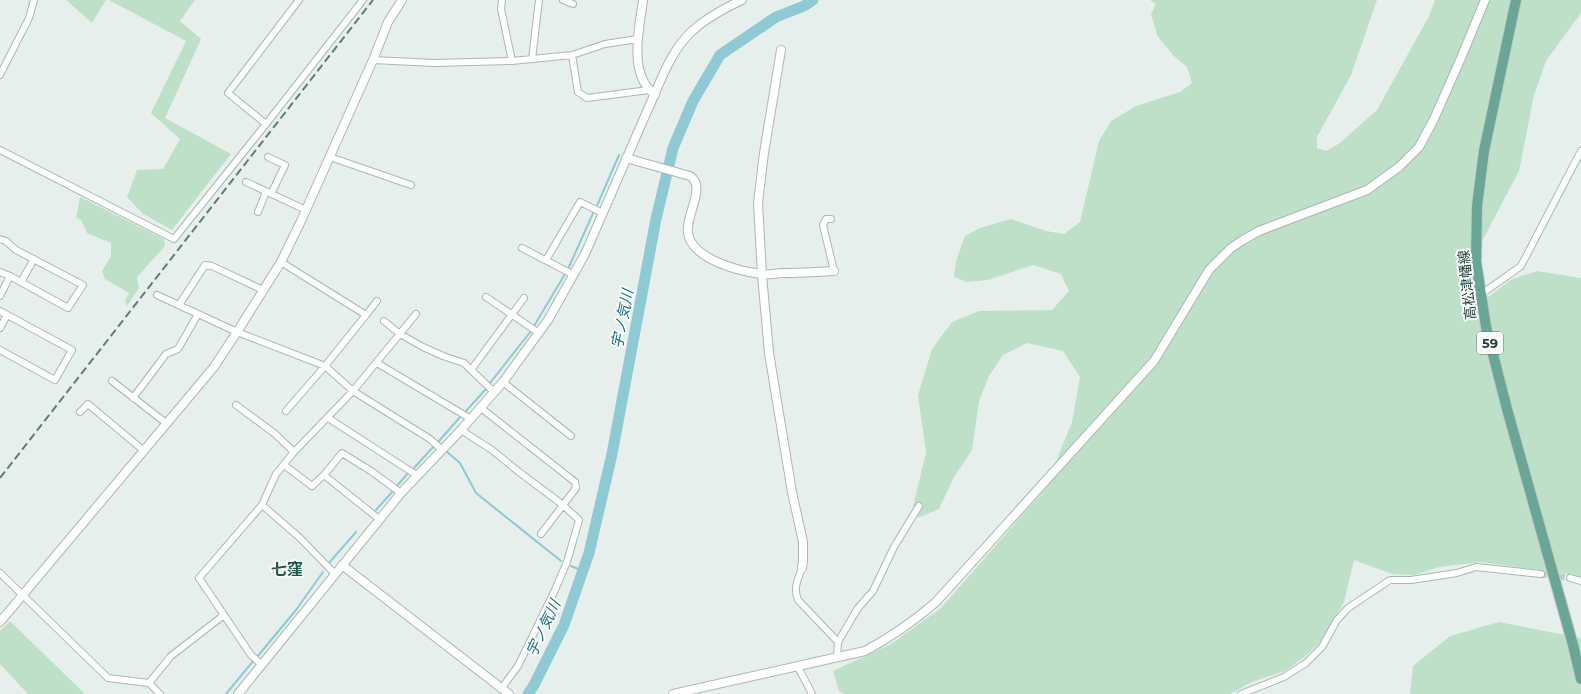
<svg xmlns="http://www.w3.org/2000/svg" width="1581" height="694" font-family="Montserrat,'Noto Sans JP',sans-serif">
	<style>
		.green { fill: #bfe0c8 }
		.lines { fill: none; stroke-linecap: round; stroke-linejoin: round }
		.stream { stroke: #8ec9d4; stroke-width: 2 }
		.river { stroke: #8ec9d4; stroke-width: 11 }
		.minor-tunnel { stroke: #bfccc8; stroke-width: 6; stroke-dasharray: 6 3; stroke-linecap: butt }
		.minor-casing { stroke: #a8b8b2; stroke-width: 8 }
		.tertiary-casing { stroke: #a8b8b2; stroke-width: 10 }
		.primary-casing { stroke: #c2cac8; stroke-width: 12 }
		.minor { stroke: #fff; stroke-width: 6 }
		.tertiary { stroke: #fff; stroke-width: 8 }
		.primary { stroke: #6aa596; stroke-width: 10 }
		.rail { stroke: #5f7d75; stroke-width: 2; stroke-dasharray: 8 4; stroke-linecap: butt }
		.labels { text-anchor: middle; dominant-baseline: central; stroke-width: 4; stroke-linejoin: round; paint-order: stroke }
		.shield { fill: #f7fbf9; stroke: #637a73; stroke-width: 1 }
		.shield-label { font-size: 13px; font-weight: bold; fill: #24423a }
		.street-label { font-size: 14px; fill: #24423a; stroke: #f7fbf9 }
		.water-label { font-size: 15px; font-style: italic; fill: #1c6f80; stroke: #f7fbf9 }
		.quarter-label { font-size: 16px; font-weight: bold; fill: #1f5548; stroke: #f7fbf9 }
	</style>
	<rect width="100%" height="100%" fill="#e6efeb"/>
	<path class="green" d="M66,0H106L92,23Z
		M109,0H195L180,21L201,39L165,118L231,154L172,230L143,214L127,197L137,170L163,169L180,139L151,113L186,41Z
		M1150,0H1377L1351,75L1317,137V148L1326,151L1340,143L1377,110L1429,16L1435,0H1581V13L1546,61L1534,95L1519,171L1470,264L1474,297H1488L1512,279L1537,271L1581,278V576L1481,562L1439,567L1415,575L1392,574L1354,560L1344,602L1321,642L1303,658L1285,671L1252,682L1230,694H844L839,691L833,671L891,644L941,608L1045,489L1072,422L1080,377L1063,351L1027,343L1003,355L989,376L979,401L972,450L954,477L939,509L918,518L913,506L926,453L918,395L932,349L952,322L979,311L1052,310L1069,291L1061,274L1033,265L987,280L967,282L954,277L956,261L965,236L980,228L1011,219L1046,231L1064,234L1080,222L1099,141L1111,121L1136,106L1180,92L1192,83L1187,67L1174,56L1158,37L1151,14L1156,4Z
		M80,197L164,239L165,246L137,277L139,288L127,306L125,301L129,293L105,279L102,271L111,256V243L87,233L81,220L76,218Z
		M10,621L85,694H28L0,664V631Z
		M1499,622L1581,638V694H1410L1413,666L1450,636Z"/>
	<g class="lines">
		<path class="stream" d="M596,208L619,155
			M568,269L594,211
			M534,326L565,274
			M490,383L531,331
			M466,411L486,389
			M438,442L462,415
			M446,451L460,463L476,493L561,561
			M414,468L434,446
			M397,486L408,473
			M376,510L393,491
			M329,563L356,532
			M571,566L583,571
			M257,657L296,610L323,572
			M226,694L254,660"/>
		<path class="river" d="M528,694L534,685L564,625L589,553L612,454L656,219L673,148L693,101L720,55L776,17L804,6L813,0"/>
		<path class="minor-tunnel" d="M1541,574L1570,578"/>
		<defs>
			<path id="minor" d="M502,0L501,9L512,61
				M563,0L573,4
				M572,55L578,92L587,98L649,90
				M532,59L539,0
				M373,60L434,63L512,61L572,55L605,44L638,39
				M0,75L29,18L34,0
				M266,124L228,93L299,0
				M0,150L174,239L266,124L363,0
				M268,157L285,165L271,194
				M330,157L411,185
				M246,182L306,210
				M258,212L266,192
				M831,219H826L823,225L834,271
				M0,239L6,241L16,250L83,285L68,308L10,276L0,296
				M522,248L574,275
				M546,260L580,202L603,213
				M281,262L366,315L325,366L286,411
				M0,272L10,276
				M21,282L34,259
				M157,295L237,332L325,366L353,391L430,439L442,450
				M1480,295L1521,266L1581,151
				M486,297L539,333
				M179,305L205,265L212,266L263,290
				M0,311L72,350L55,380L0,350
				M366,315L377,301
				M384,321L400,334L423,347L443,356L464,363L494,392
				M0,328L7,315
				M377,363L471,419
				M471,370L524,298
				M112,381L166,423
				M503,382L571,436
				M133,398L166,354L178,349L198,314
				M236,405L274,433L294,452
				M481,408L575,482L576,488L541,534
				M80,412L88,404L143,450
				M328,418L418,476
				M461,430L492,450L519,472L563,505L579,520L567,562L554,592L518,666L501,689
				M284,465L312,486L324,475L342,453L371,471L401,493
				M324,475L379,519
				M262,505L300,538L334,573
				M802,568C798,579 793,588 798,600L838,642L837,658
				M0,573L108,678L149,683L160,694
				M1570,578L1581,581
				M838,642L858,608L873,591L894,547L919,506
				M262,665L251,655L199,578L262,505L276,474L294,452L353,391L416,314
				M798,667L812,694
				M149,683L171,656L224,615
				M1241,694L1284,677L1306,663L1322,647L1337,620L1348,608L1390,580H1411L1457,573L1476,567L1541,574"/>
			<path id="tertiary" d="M643,0C640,23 632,59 643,80C645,86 650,90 655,95
				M781,50L764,153L758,203L762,275L769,353L792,492L803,542V560L802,568
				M626,158L690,176C707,187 685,215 688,233C692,259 738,271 761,274C767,275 775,274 782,273C799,273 817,272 834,271
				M342,565L509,694
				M0,622L214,367L237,332L281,262L301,221L373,60L388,22L402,0
				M238,694L401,493L461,430L503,382L548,320L585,254C606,206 627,157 648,109C660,83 670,52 691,32C705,19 725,8 742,0
				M673,694L865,651C891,637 914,621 936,602L1154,361L1209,270L1231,248L1243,240L1259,231L1367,190L1399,167L1419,147L1434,119L1461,58L1485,0"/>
			<path id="primary" d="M1516,0L1484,151L1477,206L1476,262L1486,327L1507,409L1573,645L1581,679"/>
		</defs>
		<use href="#minor" class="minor-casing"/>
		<use href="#tertiary" class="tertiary-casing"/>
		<use href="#primary" class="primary-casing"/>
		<use href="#minor" class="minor"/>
		<use href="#tertiary" class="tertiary"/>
		<use href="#primary" class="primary"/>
		<path class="rail" d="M0,478L373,0"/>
	</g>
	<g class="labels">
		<rect class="shield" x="1477" y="332" width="26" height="22" rx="3"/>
		<g class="shield-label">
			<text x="1490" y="343">59</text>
		</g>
		<g class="street-label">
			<text transform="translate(1467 285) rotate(-96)">高松津幡線</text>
		</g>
		<g class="water-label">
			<text transform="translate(622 319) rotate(-79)">宇ノ気川</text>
			<text transform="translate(543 628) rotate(-65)">宇ノ気川</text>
		</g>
		<g class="quarter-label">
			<text x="287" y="569">七窪</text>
		</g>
	</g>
</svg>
